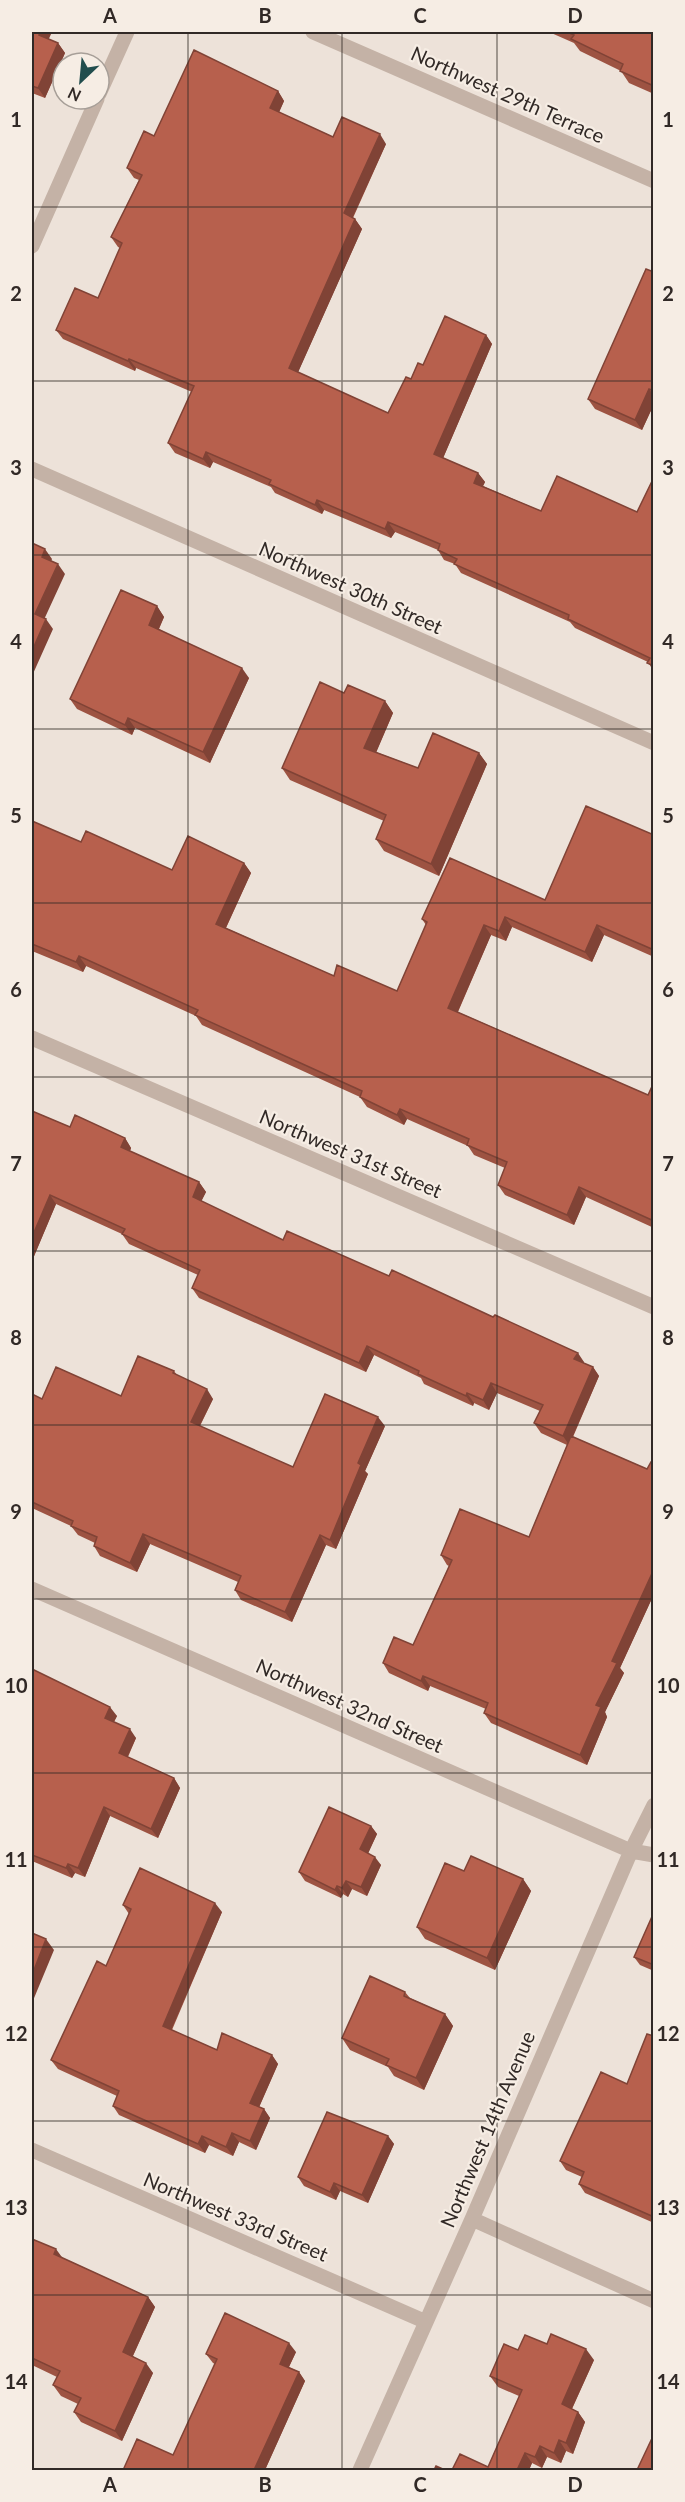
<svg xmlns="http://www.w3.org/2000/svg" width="685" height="2502" font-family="Lato,sans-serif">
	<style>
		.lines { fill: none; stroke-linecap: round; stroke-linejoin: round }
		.minor { stroke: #c4b2a6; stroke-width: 15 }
		.wall { fill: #9d5342 }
		.shaded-wall { fill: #804336 }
		.building { fill: #b7604d; stroke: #804336; stroke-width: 1.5 }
		.grid { fill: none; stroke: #312926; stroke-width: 1.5; stroke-opacity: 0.55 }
		.labels { text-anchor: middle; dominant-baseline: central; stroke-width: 4.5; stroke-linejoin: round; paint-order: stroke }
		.street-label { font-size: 20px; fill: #312926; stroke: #f6ede4 }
		.neatline { fill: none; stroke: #312926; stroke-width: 2 }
		.grid-label { font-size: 20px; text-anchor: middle; font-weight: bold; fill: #312926 }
	</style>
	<rect width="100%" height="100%" fill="#ede2d9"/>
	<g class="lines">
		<path class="minor" d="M313,32L654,181
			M99,94L127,32
			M32,246L97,99
			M32,469L654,743
			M32,1038L654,1307
			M32,1589L631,1851L654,1855
			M32,2150L424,2321
			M472,2219L654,2301
			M360,2470L472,2219L631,1851L654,1805"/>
	</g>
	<path class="wall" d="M32,32L58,43L65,53L45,98L32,93Z
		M549,32H654V94L629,83L621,71L580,51L574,43Z
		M278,91L284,101L279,112L333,137L386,144L353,218L355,219L362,229L298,372L388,413L411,379L423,365L486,335L492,344L443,458L478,473L485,482L483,486L541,511L637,512L654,477V672L648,662L575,628L570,622L461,573L455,564L444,560L438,550L395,532L391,538L324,510L322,514L275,493L271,487L213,462L210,468L175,453L168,443L192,392L136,368L135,371L63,339L56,330L98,298L120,248L118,247L111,237L139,180L134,178L127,168L154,136Z
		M654,272V404L642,430L595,409L588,399Z
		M157,606L164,617L159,629L249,678L210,763L135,728L132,735L77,709L70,699Z
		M344,693L385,701L393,713L376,752L418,768L479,753L487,764L439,876L384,851L376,839L384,821L290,780L282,768Z
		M32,821L81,842L172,870L244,863L251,873L226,928L334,976L397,991L426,925L422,919L545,900L654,835V957L604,935L592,962L512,927L506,941L491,935L458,1012L648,1095L654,1082V1228L586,1197L574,1225L505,1195L498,1185L505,1168L474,1155L468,1146L407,1119L404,1125L367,1107L360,1097L202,1025L196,1016L86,966L83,972L32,951Z
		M32,1111L70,1127L125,1138L131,1148L130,1151L199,1182L206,1192L201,1201L283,1240L389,1276L584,1362V1363L593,1367L599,1376L573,1437L647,1469L654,1463V1594L620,1668L624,1673L605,1712L607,1717L587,1765L491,1723L484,1713L486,1709L430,1686L428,1691L389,1673L383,1663L413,1645L449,1566L447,1565L441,1555L529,1537L567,1445L541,1433L534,1423L540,1411L497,1393L489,1410L474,1403L473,1406L424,1384L421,1378L374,1355L366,1372L199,1298L192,1288L198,1275L129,1244L122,1234L56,1204L32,1261Z
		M174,1371L177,1375L213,1399L200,1426L293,1467L385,1426L365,1471L368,1474L336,1549L326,1545L292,1622L241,1600L235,1590L238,1582L150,1544L137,1572L100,1556L94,1546L95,1543L78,1535L71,1526L32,1508V1394L42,1399L121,1396Z
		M32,1669L117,1716L114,1722L136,1738L128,1757L174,1778L180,1788L158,1838L110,1816L85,1877L75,1873L72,1878L32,1861Z
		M371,1826L377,1834L368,1853L381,1865L367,1896L352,1889L348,1897L343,1894L341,1898L305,1881L299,1872Z
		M464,1871L523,1879L531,1891L495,1970L425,1939L417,1927Z
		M123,1905L222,1912L172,2030L217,2050L272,2055L278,2064L259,2107L264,2109L270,2118L256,2150L239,2142L233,2156L209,2145L205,2153L119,2115L113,2106L117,2096L58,2069L51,2060L106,1966L129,1914Z
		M654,1912V1971L640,1965L634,1957Z
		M405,1992L410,1998L445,2014L453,2026L424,2090L394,2076L388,2067L350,2050L342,2038Z
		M654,2036V2223L585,2193L579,2184L582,2177L566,2170L560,2161L627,2084Z
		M388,2136L394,2144L368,2203L340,2191L336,2200L304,2186L298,2177Z
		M32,2239L63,2258L148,2297L155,2307L133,2356L153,2373L122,2441L81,2422L74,2412L78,2404L61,2396L53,2385L57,2377L32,2365Z
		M547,2344L594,2360L572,2409L578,2412L585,2422L573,2454L566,2451L561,2463L547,2457L542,2468L532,2463L529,2470H452L488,2467L519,2396L498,2387L490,2376L518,2350Z
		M296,2352L289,2367L299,2372L305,2381L265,2470H126L124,2468L173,2455L215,2364L213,2363L206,2354Z"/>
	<path class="shaded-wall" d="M40,32H52L46,45L39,35Z
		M58,43L65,53L45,98L38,88Z
		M278,91L284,101L277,117L270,108Z
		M380,134L386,144L350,223L344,213Z
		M355,219L362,229L296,377L289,368Z
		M486,335L492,344L441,463L434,454Z
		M129,359L136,368L135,371L128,361Z
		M649,389L654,396V404L642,430L635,420Z
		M206,452L213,462L210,468L203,459Z
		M478,473L485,482L480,492L474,483Z
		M317,500L324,510L322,514L315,505Z
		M388,522L395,532L391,538L385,529Z
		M45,549L52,559L49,567L42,557Z
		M58,564L65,574L42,624L35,614Z
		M157,606L164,617L156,635L149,625Z
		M46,619L53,629L32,676V651Z
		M242,668L249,678L210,763L203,752Z
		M385,701L393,713L373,760L364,748Z
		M128,718L135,728L132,735L125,725Z
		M479,753L487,764L439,876L431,864Z
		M244,863L251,873L223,934L216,924Z
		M505,917L512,927L506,941L499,931Z
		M484,925L491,935L455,1018L448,1008Z
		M597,925L604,935L592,962L585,952Z
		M79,956L86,966L83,972L76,962Z
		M400,1109L407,1119L404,1125L397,1115Z
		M125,1138L131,1148L128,1156L121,1147Z
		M199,1182L206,1192L199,1206L193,1197Z
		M579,1187L586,1197L574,1225L567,1215Z
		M50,1195L56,1204L32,1261V1237Z
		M367,1346L374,1355L366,1372L359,1363Z
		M578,1353L584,1362L581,1368L574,1359Z
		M593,1367L599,1376L569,1445L563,1436Z
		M491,1383L497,1393L489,1410L483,1400Z
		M207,1389L213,1399L197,1431L191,1422Z
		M467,1393L474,1403L473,1406L466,1396Z
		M378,1417L385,1426L365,1471L368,1474L336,1549L330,1540L358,1463Z
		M143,1534L150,1544L137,1572L130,1563Z
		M320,1535L326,1545L292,1622L285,1612Z
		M654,1569V1594L620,1668L624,1673L605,1712L607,1717L587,1765L580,1755L596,1705L612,1661Z
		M423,1676L430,1686L428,1691L421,1681Z
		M110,1707L117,1716L111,1727L105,1718Z
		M130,1729L136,1738L125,1762L119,1753Z
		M174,1778L180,1788L158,1838L151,1829Z
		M104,1807L110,1816L85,1877L78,1868Z
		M371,1826L377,1834L366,1858L360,1849Z
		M375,1857L381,1865L367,1896L361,1887Z
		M68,1864L75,1873L72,1878L66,1868Z
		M523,1879L531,1891L495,1970L487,1958Z
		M346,1881L352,1889L348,1897L342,1888Z
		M337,1886L343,1894L341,1898L335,1890Z
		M215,1903L222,1912L169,2035L163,2026Z
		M46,1939L54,1950L32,2003V1975Z
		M445,2014L453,2026L424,2090L416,2078Z
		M272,2055L278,2064L257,2112L250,2103Z
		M264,2109L270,2118L256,2150L250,2141Z
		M232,2133L239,2142L233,2156L226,2147Z
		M202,2136L209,2145L205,2153L198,2144Z
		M388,2136L394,2144L368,2203L362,2195Z
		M334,2183L340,2191L336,2200L330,2192Z
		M56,2249L64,2260L54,2254Z
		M148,2297L155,2307L130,2362L123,2352Z
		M289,2343L296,2352L286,2373L280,2364Z
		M586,2349L594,2360L569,2415L562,2404Z
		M146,2363L153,2373L122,2441L115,2431Z
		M299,2372L305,2381L265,2470H254Z
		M578,2412L585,2422L573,2454L566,2443Z
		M559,2440L566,2451L561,2463L554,2453Z
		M540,2446L547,2457L542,2468L535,2457Z
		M525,2453L532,2463L529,2470H517Z"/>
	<path class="building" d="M32,32H40L39,35L58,43L38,88L32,86Z
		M567,32H654V86L620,71L623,64L571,39L574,35Z
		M194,50L278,91L270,108L333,137L342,117L380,134L344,213L355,219L289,368L388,413L406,377L411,379L418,363L423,365L445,316L486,335L434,454L478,473L474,483L541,511L557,476L637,512L654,477V666L647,663L650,658L568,619L569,615L454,564L457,559L438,550L440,544L388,522L385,529L317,500L315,505L269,484L271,480L206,452L203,459L168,443L194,386L129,359L128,361L56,330L75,288L98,298L122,243L111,237L142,175L127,168L144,131L154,136Z
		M646,269L654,272V391L649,389L635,420L588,399Z
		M32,543L45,549L42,557L58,564L35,614L46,619L32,651Z
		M121,590L157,606L149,625L242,668L203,752L128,718L125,725L70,699Z
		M320,682L344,693L348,685L385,701L364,748L418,768L433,733L479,753L431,864L376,839L386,815L282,768Z
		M586,806L654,835V950L597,925L585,952L505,917L499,931L484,925L448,1008L648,1095L654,1082V1221L579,1187L567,1215L498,1185L507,1162L467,1145L469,1139L400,1109L397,1115L360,1097L362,1091L195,1015L198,1010L79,956L76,962L32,944V821L81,842L86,831L172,870L188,836L244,863L216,924L334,976L337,965L397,991L427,922L422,919L450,858L545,900Z
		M32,1111L70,1127L75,1115L125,1138L121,1147L199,1182L193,1197L283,1240L287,1231L389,1276L392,1270L493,1317L495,1315L578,1353L574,1359L593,1367L563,1436L534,1423L543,1405L491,1383L483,1400L467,1393L466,1396L418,1374L419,1371L367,1346L359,1363L192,1288L200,1270L122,1234L125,1229L50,1195L32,1237Z
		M138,1356L174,1371L173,1373L207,1389L191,1422L293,1467L325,1394L378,1417L358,1463L361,1465L330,1540L320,1535L285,1612L235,1590L241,1576L143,1534L130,1563L94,1546L97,1537L71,1526L73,1521L32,1502V1394L42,1399L56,1367L121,1396Z
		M571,1436L647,1469L651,1462L654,1463V1569L612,1661L617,1663L596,1705L601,1707L580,1755L484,1713L488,1703L423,1676L421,1681L383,1663L394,1637L413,1645L452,1560L441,1555L460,1509L529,1537Z
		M32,1669L110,1707L105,1718L130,1729L119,1753L174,1778L151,1829L104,1807L78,1868L68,1864L66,1868L32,1855Z
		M329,1807L371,1826L360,1849L375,1857L361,1887L346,1881L342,1888L337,1886L335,1890L299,1872Z
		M471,1856L523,1879L487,1958L417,1927L445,1863L464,1871Z
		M140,1868L215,1903L163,2026L217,2050L222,2033L272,2055L250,2103L264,2109L250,2141L232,2133L226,2147L202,2136L198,2144L113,2106L119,2091L51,2060L97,1961L106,1966L131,1909L123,1905Z
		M654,1912V1965L634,1957Z
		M32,1933L46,1939L32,1975Z
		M370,1976L405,1992L404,1996L445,2014L416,2078L386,2065L389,2059L342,2038Z
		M647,2034L654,2036V2217L579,2184L584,2172L560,2161L601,2072L627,2084Z
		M327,2112L388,2136L362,2195L334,2183L330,2192L298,2177Z
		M32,2239L56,2249L54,2254L148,2297L123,2352L146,2363L115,2431L74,2412L81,2398L53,2385L60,2371L32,2358Z
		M225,2313L289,2343L280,2364L299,2372L254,2470H129L124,2468L137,2439L173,2455L217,2359L206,2354Z
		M551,2334L586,2349L562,2404L578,2412L566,2443L559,2440L554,2453L540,2446L535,2457L525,2453L517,2470H452L460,2454L488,2467L522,2390L490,2376L504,2344L518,2350L525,2335L547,2344Z
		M654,2434V2470H637Z
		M436,2466L445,2470H434Z"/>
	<path class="grid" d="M188,32V2470M342,32V2470M497,32V2470M32,207H654M32,381H654M32,555H654M32,729H654M32,903H654M32,1077H654M32,1251H654M32,1425H654M32,1599H654M32,1773H654M32,1947H654M32,2121H654M32,2295H654"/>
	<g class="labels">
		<g class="street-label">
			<text transform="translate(508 94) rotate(24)">Northwest 29th Terrace</text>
			<text transform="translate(351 587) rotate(24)">Northwest 30th Street</text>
			<text transform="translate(351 1153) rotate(23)">Northwest 31st Street</text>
			<text transform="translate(350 1705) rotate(24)">Northwest 32nd Street</text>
			<text transform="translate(487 2129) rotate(-67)">Northwest 14th Avenue</text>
			<text transform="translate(236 2216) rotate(23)">Northwest 33rd Street</text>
		</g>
	</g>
	<rect width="685" height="2502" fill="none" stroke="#f6ede4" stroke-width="66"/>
	<g transform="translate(81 81) rotate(206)"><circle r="28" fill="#f6ede4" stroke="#a79f98" stroke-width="1.5"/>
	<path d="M0-4.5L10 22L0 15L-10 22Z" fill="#214d4d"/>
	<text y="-9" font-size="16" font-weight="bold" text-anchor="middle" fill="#312926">N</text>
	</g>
	<rect x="33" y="33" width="619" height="2436" class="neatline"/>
	<g class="grid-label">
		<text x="110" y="23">A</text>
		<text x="265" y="23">B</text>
		<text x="420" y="23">C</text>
		<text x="575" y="23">D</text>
		<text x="16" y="127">1</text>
		<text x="668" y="127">1</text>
		<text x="16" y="301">2</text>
		<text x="668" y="301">2</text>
		<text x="16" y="475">3</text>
		<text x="668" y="475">3</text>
		<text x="16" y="649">4</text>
		<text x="668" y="649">4</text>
		<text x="16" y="823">5</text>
		<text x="668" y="823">5</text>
		<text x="16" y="997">6</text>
		<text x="668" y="997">6</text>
		<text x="16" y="1171">7</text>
		<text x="668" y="1171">7</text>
		<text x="16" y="1345">8</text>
		<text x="668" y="1345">8</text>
		<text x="16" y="1519">9</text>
		<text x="668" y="1519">9</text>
		<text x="16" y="1693">10</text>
		<text x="668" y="1693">10</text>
		<text x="16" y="1867">11</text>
		<text x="668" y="1867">11</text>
		<text x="16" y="2041">12</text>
		<text x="668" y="2041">12</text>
		<text x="16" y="2215">13</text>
		<text x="668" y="2215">13</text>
		<text x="16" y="2389">14</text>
		<text x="668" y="2389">14</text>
		<text x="110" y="2492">A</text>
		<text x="265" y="2492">B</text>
		<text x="420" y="2492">C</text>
		<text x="575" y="2492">D</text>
	</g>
</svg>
